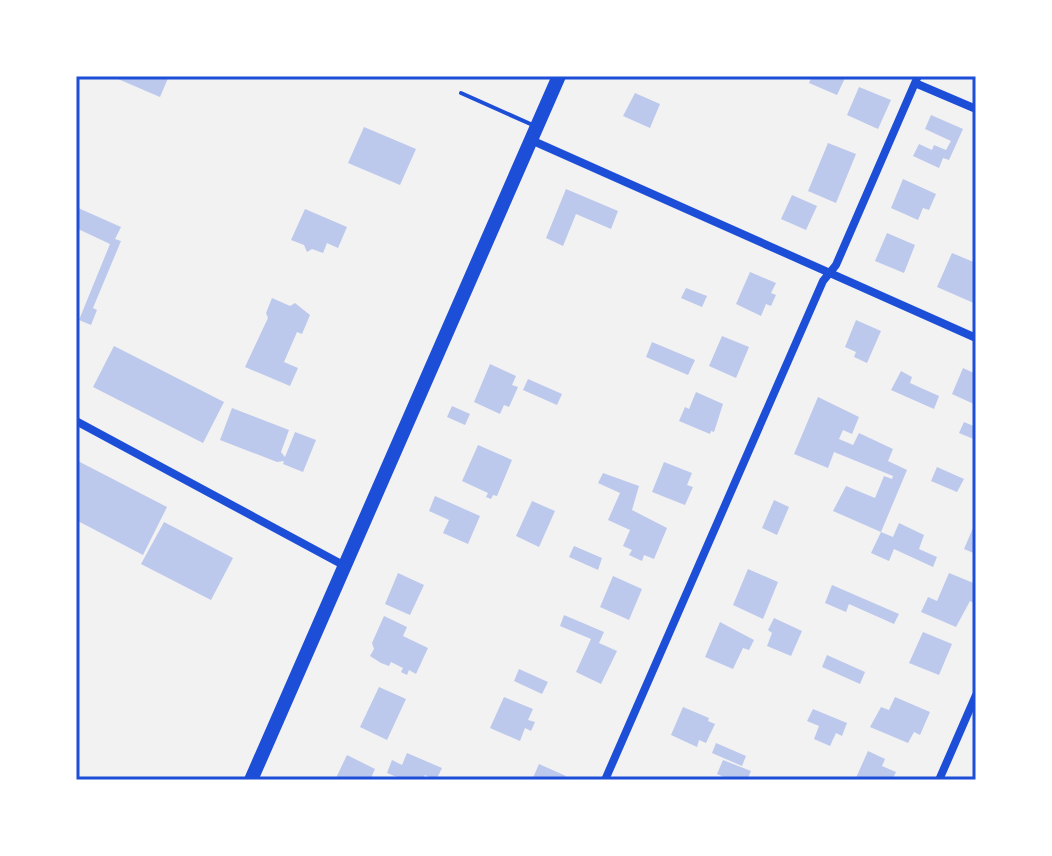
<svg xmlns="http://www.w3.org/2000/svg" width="1052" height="856" font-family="'Asap Condensed',sans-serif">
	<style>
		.building { fill: #bdc9ec }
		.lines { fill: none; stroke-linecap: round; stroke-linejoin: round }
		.service { stroke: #1d4ed8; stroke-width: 4 }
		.minor { stroke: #1d4ed8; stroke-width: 8 }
		.primary { stroke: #1d4ed8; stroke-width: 14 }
		.neatline { fill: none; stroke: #1d4ed8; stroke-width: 3 }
	</style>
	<rect width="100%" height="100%" fill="#f2f2f2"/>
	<path class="building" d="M111,76H169L160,97Z
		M812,76H846L837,95L809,83Z
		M859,87L891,100L878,129L847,115Z
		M635,93L660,104L650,128L623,116Z
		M931,115L963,129L949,160L943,158L939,168L913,156L919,144L932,150L934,145L946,150L951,141L925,129Z
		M364,127L416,149L400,185L348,163Z
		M828,143L856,154L836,203L808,191Z
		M903,179L936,194L929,210L923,208L918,220L891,208Z
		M566,189L618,211L611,229L576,214L563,246L546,238Z
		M792,195L817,206L806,230L781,219Z
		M76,207L121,227L115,239L121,241L93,308L97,310L91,325L79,320L110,244L76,228Z
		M305,209L347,227L338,248L327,243L323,253L312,249L307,252L304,245L291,240Z
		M887,233L915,245L904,273L875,261Z
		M952,253L976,263V304L937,287Z
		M750,272L776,283L771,293L776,295L771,306L766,304L761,316L736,304Z
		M686,288L707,296L702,307L681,298Z
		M272,298L290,306L295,303L310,315L302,334L297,332L284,362L298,368L290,386L245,367L268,318L266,313Z
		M856,320L881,331L867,363L854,357L856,352L845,347Z
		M722,336L749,347L736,378L709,366Z
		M652,342L695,360L688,375L646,357Z
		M114,346L224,402L203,443L93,387Z
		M490,364L516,376L512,385L518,387L509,407L504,405L500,414L474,402Z
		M963,368L976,374V405L952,394Z
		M901,371L912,377L910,383L939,396L934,409L891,390Z
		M528,379L562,394L557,405L523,390Z
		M696,392L723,404L714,432L711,431L710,434L679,421L685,407L689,409Z
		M818,397L859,417L852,434L843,430L839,439L853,445L859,433L893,449L888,461L907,470L881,532L833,511L846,486L875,498L884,476L892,479L893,476L834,452L828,468L794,454Z
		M452,406L470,414L465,425L447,417Z
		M232,408L289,430L281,452L285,457L295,432L316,440L303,472L283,464L284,461L277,462L220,440Z
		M964,422L976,427V440L959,433Z
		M478,445L512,460L497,496L493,495L491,499L486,497L488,493L462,481Z
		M76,460L167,507L143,555L76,520Z
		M664,462L692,473L687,485L693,487L685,505L652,492Z
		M937,467L964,479L957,492L931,481Z
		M603,473L639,486L632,510L667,528L654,559L644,555L642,561L629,555L632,550L623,546L630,530L608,520L620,493L598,483Z
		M435,496L480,516L468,544L443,533L449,520L429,511Z
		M774,500L789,507L777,535L762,528Z
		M532,501L555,511L539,547L516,536Z
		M976,521V554L964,549Z
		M164,522L233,558L211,600L141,564Z
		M899,523L924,535L919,549L937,557L933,567L894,549L889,561L871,553L881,532L893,537Z
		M574,546L602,558L598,570L569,557Z
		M748,569L778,582L763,619L733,605Z
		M398,573L424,585L410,615L385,604Z
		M949,573L976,584V604L970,601L956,627L921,612L928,597L937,601Z
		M613,576L642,589L629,620L600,607Z
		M832,585L899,614L894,624L849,604L846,612L825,603Z
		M564,615L604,632L599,643L617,651L601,684L576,672L591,639L560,626Z
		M384,616L407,627L403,636L428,648L416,674L409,670L407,675L401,672L403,668L391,662L389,666L381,663L370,656L374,649L372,643Z
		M774,618L802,631L791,656L767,646L772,633L768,630Z
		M720,622L754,640L749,650L743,648L733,669L705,657Z
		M923,632L952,644L939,675L909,663Z
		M827,655L865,672L860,684L822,667Z
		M519,669L548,682L542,694L514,681Z
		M379,687L406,699L387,740L360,727Z
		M504,697L533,709L528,720L535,722L531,731L525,728L520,741L490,728Z
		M895,697L930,712L920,735L914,732L908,743L870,727L881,707L889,710Z
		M683,707L709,718L708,721L715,724L706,743L699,740L697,747L671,735Z
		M813,709L847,723L842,736L836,733L830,746L814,739L819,726L807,721Z
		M716,743L746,756L742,766L712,753Z
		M868,751L885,759L882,766L896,772L892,780H855Z
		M407,753L442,768L436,780L425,775L422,780H404L387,773L392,760L402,765Z
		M347,755L375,769L370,780H335Z
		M723,760L751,771L747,780H731L717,774Z
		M539,764L566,776L564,780H532Z"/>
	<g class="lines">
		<path class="service" d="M461,93L535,126"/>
		<path class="minor" d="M915,83L976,109
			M531,140L976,338
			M76,421L345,566
			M605,780L823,281L836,265L918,76
			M939,780L976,695"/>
		<path class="primary" d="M251,780L559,76"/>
	</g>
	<rect width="1052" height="856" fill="none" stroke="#ffffff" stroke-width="156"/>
	<rect x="78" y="78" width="896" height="700" class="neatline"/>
</svg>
